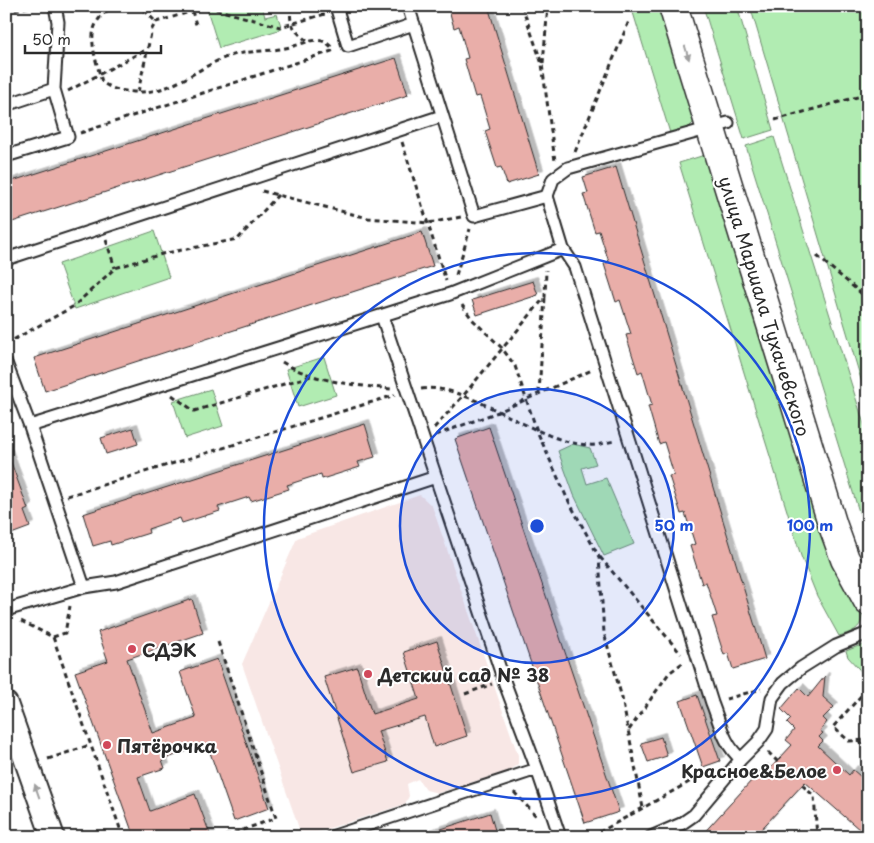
<svg xmlns="http://www.w3.org/2000/svg" width="874" height="843" font-family="'Playpen Sans',sans-serif">
	<style>
		.built { fill: #f8e7e5 }
		.green { fill: #b1ecb2; stroke: #6e8c6e }
		.building { fill: #e9aea9; stroke: #2b2b2b; filter: url(#shadow) }
		.lines { fill: none; stroke-linecap: round; stroke-linejoin: round }
		.service-casing { stroke: #2b2b2b; stroke-width: 15 }
		.minor-casing { stroke: #2b2b2b; stroke-width: 26 }
		.tertiary-casing { stroke: #2b2b2b; stroke-width: 31 }
		.path { stroke: #2b2b2b; stroke-width: 3; stroke-dasharray: 5 4; stroke-linecap: butt }
		.service { stroke: #fff; stroke-width: 11 }
		.minor { stroke: #fff; stroke-width: 22 }
		.tertiary { stroke: #fff; stroke-width: 28 }
		.oneway { fill: #a0a0a0 }
		.ring { fill: none; stroke: #1d4ed8; stroke-width: 2.5 }
		.poi-dot { fill: #d1495b; stroke: #fff; stroke-width: 2 }
		.labels { text-anchor: middle; dominant-baseline: central; stroke-width: 4; stroke-linejoin: round; paint-order: stroke }
		.street-label { font-size: 18px; fill: #2b2b2b; stroke: #fff }
		.poi-label { font-size: 18px; font-weight: bold; fill: #2b2b2b; stroke: #fff; text-anchor: start }
		.centre { fill: #1d4ed8; stroke: #fff; stroke-width: 2.5 }
		.ring-label { font-size: 15px; text-anchor: middle; font-weight: bold; fill: #1d4ed8; stroke: #fff; stroke-width: 4; stroke-linejoin: round; paint-order: stroke }
	</style>
	<defs>
		<filter id="shadow"><feDropShadow dx="4.5" dy="-4.5" stdDeviation="0" flood-color="#0004"/></filter>
	</defs>
	<rect width="100%" height="100%" fill="#fff"/>
	<filter id="ink" filterUnits="userSpaceOnUse"><feTurbulence type="fractalNoise" baseFrequency=".02" numOctaves="2"/><feDisplacementMap in="SourceGraphic" scale="10" xChannelSelector="R" yChannelSelector="G"/><feConvolveMatrix kernelMatrix="1 2 1 2 8 2 1 2 1" color-interpolation-filters="sRGB"/></filter>
	<g filter="url(#ink)">
		<path class="built" d="M420,495L432,506L518,755V764L511,770L438,793L426,790L418,779L407,784L409,796L405,804L302,837L242,664L297,538Z"/>
		<path class="green" d="M206,6H262L265,17L277,14L282,29L219,48Z
			M631,6H662L695,121L688,128L670,133Z
			M703,6H737L773,130L744,139Z
			M750,6H868V403Z
			M774,137L868,437V541L746,146Z
			M708,154L862,613C863,628 853,632 839,636L817,596L801,556L679,163Z
			M154,231L169,277L75,309L59,264Z
			M324,357L336,395L298,407L286,369Z
			M211,389L223,426L185,438L173,401Z
			M573,444L590,448L596,464L582,468L587,484L606,478L634,544L604,556L574,495L558,451Z
			M861,645L868,646V679L848,657L846,651Z"/>
		<path class="building" d="M448,6H488L539,174L507,184L501,167L497,168L485,131L490,129L480,96L475,97L464,59L468,58L459,26L454,28Z
			M396,58L408,95L6,224V183Z
			M616,167L765,659L733,669L728,653L724,655L712,617L717,616L706,582L702,584L690,546L695,544L685,513L681,514L669,476L674,475L664,442L659,444L648,406L652,405L642,371L638,373L626,335L631,334L620,300L616,302L604,264L609,262L599,231L595,232L583,194L588,193L583,177Z
			M422,232L433,266L45,391L34,358Z
			M533,281L538,295L477,315L472,300Z
			M365,424L375,457L358,462L360,467L322,479L321,474L287,485L289,489L251,501L249,497L218,507L220,511L182,523L180,518L148,529L149,533L111,545L110,541L93,546L83,514Z
			M489,427L619,812L585,823L455,439Z
			M133,428L138,444L106,454L101,438Z
			M6,454H8L28,509L24,511L30,527L6,536Z
			M192,599L203,633L127,659L153,733L196,718L180,672L217,659L269,808L234,821L207,744L162,760L165,768L138,777L150,811L195,794L211,837H134L75,672L108,661L98,632Z
			M437,641L467,736L434,747L425,717L378,731L388,762L354,772L324,677L357,667L372,714L419,699L404,652Z
			M825,676L823,697L834,707L823,718L827,722L820,731L823,733L819,737L823,741L818,746L849,775L853,770L868,783V837L805,782L754,837H700L763,768L767,772L792,745L786,740L794,730L787,723L791,719L781,709L799,688L808,697Z
			M697,695L720,761L703,767L680,701Z
			M661,737L667,756L648,762L641,743Z
			M490,813L497,837H427L426,834Z"/>
		<g class="lines">
			<defs>
				<path id="service" d="M336,6L348,46L414,24
					M408,6L474,216L547,196
					M6,105L54,89
					M6,156L68,137L54,89L58,22L55,6
					M563,249L547,196L553,179L568,168L728,123
					M6,259L442,116
					M6,363L30,426L84,587
					M30,426L450,294L563,249L575,267L712,703C720,723 724,745 741,759
					M6,610L84,587L116,582L436,477
					M537,769L560,837
					M331,837L537,769L504,681L382,316
					M651,837L681,824L694,815L741,759L758,742L767,729L772,698L783,683L801,668L836,646L868,633"/>
				<path id="minor" d="M6,704L53,837"/>
				<path id="tertiary" d="M673,6L833,526L845,559L868,601"/>
			</defs>
			<use href="#service" class="service-casing"/>
			<use href="#minor" class="minor-casing"/>
			<use href="#tertiary" class="tertiary-casing"/>
			<path class="path" d="M115,6C81,23 94,53 102,82C112,90 122,91 134,92C176,94 196,66 233,55C252,50 271,52 290,47C304,44 321,33 332,48
				M136,6L145,11L156,22
				M292,6C287,23 295,31 307,41
				M522,6L542,64L555,161
				M192,11L197,28
				M6,12L33,6
				M543,63L548,6
				M68,91L147,49
				M138,92L152,29L156,22L207,7L280,27L325,14
				M775,120L868,94
				M80,133L335,50
				M402,142L446,281
				M575,152L629,21
				M262,191L368,218L428,223L461,217
				M106,240L115,268
				M817,256L868,299
				M456,275L470,229
				M462,305L472,319L502,348L515,366L537,431L567,498L599,557L604,633L622,698L643,808
				M6,344L74,306L115,268L162,254L238,239L278,195
				M282,362C315,382 354,385 391,389
				M421,389C468,381 535,443 589,445C597,446 607,442 615,441
				M539,393L545,297
				M172,395L194,411L314,375
				M434,428L463,396L545,297L546,270
				M436,435L498,412L592,370
				M67,496L395,395
				M600,557L681,654
				M21,621L53,637L123,837
				M53,637L65,633L70,606
				M218,642L276,818L223,837
				M867,689L833,727L849,741L868,740
				M465,694L492,684
				M726,699L761,689
				M629,730L669,673L684,662
				M859,741L868,749
				M768,752L789,773
				M48,759L90,745
				M802,785L814,796L817,837
				M514,792L537,817
				M591,837L700,776"/>
			<use href="#service" class="service"/>
			<use href="#minor" class="minor"/>
			<use href="#tertiary" class="tertiary"/>
		</g>
		<defs><path id="oneway-solid" d="M-6-.8H1V-3.2L6.5 0L1 3.2V.8H-6Z" transform="scale(1.25)"/></defs>
		<g class="oneway">
			<use href="#oneway-solid" transform="translate(687 53) rotate(73)"/>
			<use href="#oneway-solid" transform="translate(37 791) rotate(-109)"/>
		</g>
	</g>
	<circle cx="537" cy="526" r="137" fill="#1d4ed8" fill-opacity=".12"/>
	<g class="ring">
		<circle cx="537" cy="526" r="137"/>
		<circle cx="537" cy="526" r="273"/>
	</g>
	<g class="poi-dot">
		<circle cx="132" cy="649" r="5"/>
		<circle cx="368" cy="674" r="5"/>
		<circle cx="107" cy="745" r="5"/>
		<circle cx="837" cy="770" r="5"/>
	</g>
	<g class="labels">
		<g class="street-label">
			<text transform="translate(765 306) rotate(73)">улица Маршала Тухачевского</text>
		</g>
		<g class="poi-label">
			<text x="142" y="649">СДЭК</text>
			<text x="378" y="674">Детский сад № 38</text>
			<text x="117" y="745">Пятёрочка</text>
			<text x="827" y="770" text-anchor="end">Красное&amp;Белое</text>
		</g>
	</g>
	<circle cx="537" cy="526" r="8" class="centre"/>
	<g class="ring-label">
		<text x="674" y="531">50 m</text>
		<text x="810" y="531">100 m</text>
	</g>
	<rect width="874" height="843" fill="none" stroke="#fff" stroke-width="25"/>
	<rect x="12" y="12" width="849" height="818" fill="none" stroke="#2b2b2b" stroke-width="2" filter="url(#ink)"/>
	<path d="M25 45v8h136v-8" fill="none" stroke="#2b2b2b" stroke-width="2.5"/>
	<text x="32" y="45" font-size="15" fill="#2b2b2b" stroke="#ffffff" stroke-width="4" paint-order="stroke">50 m</text>
</svg>
